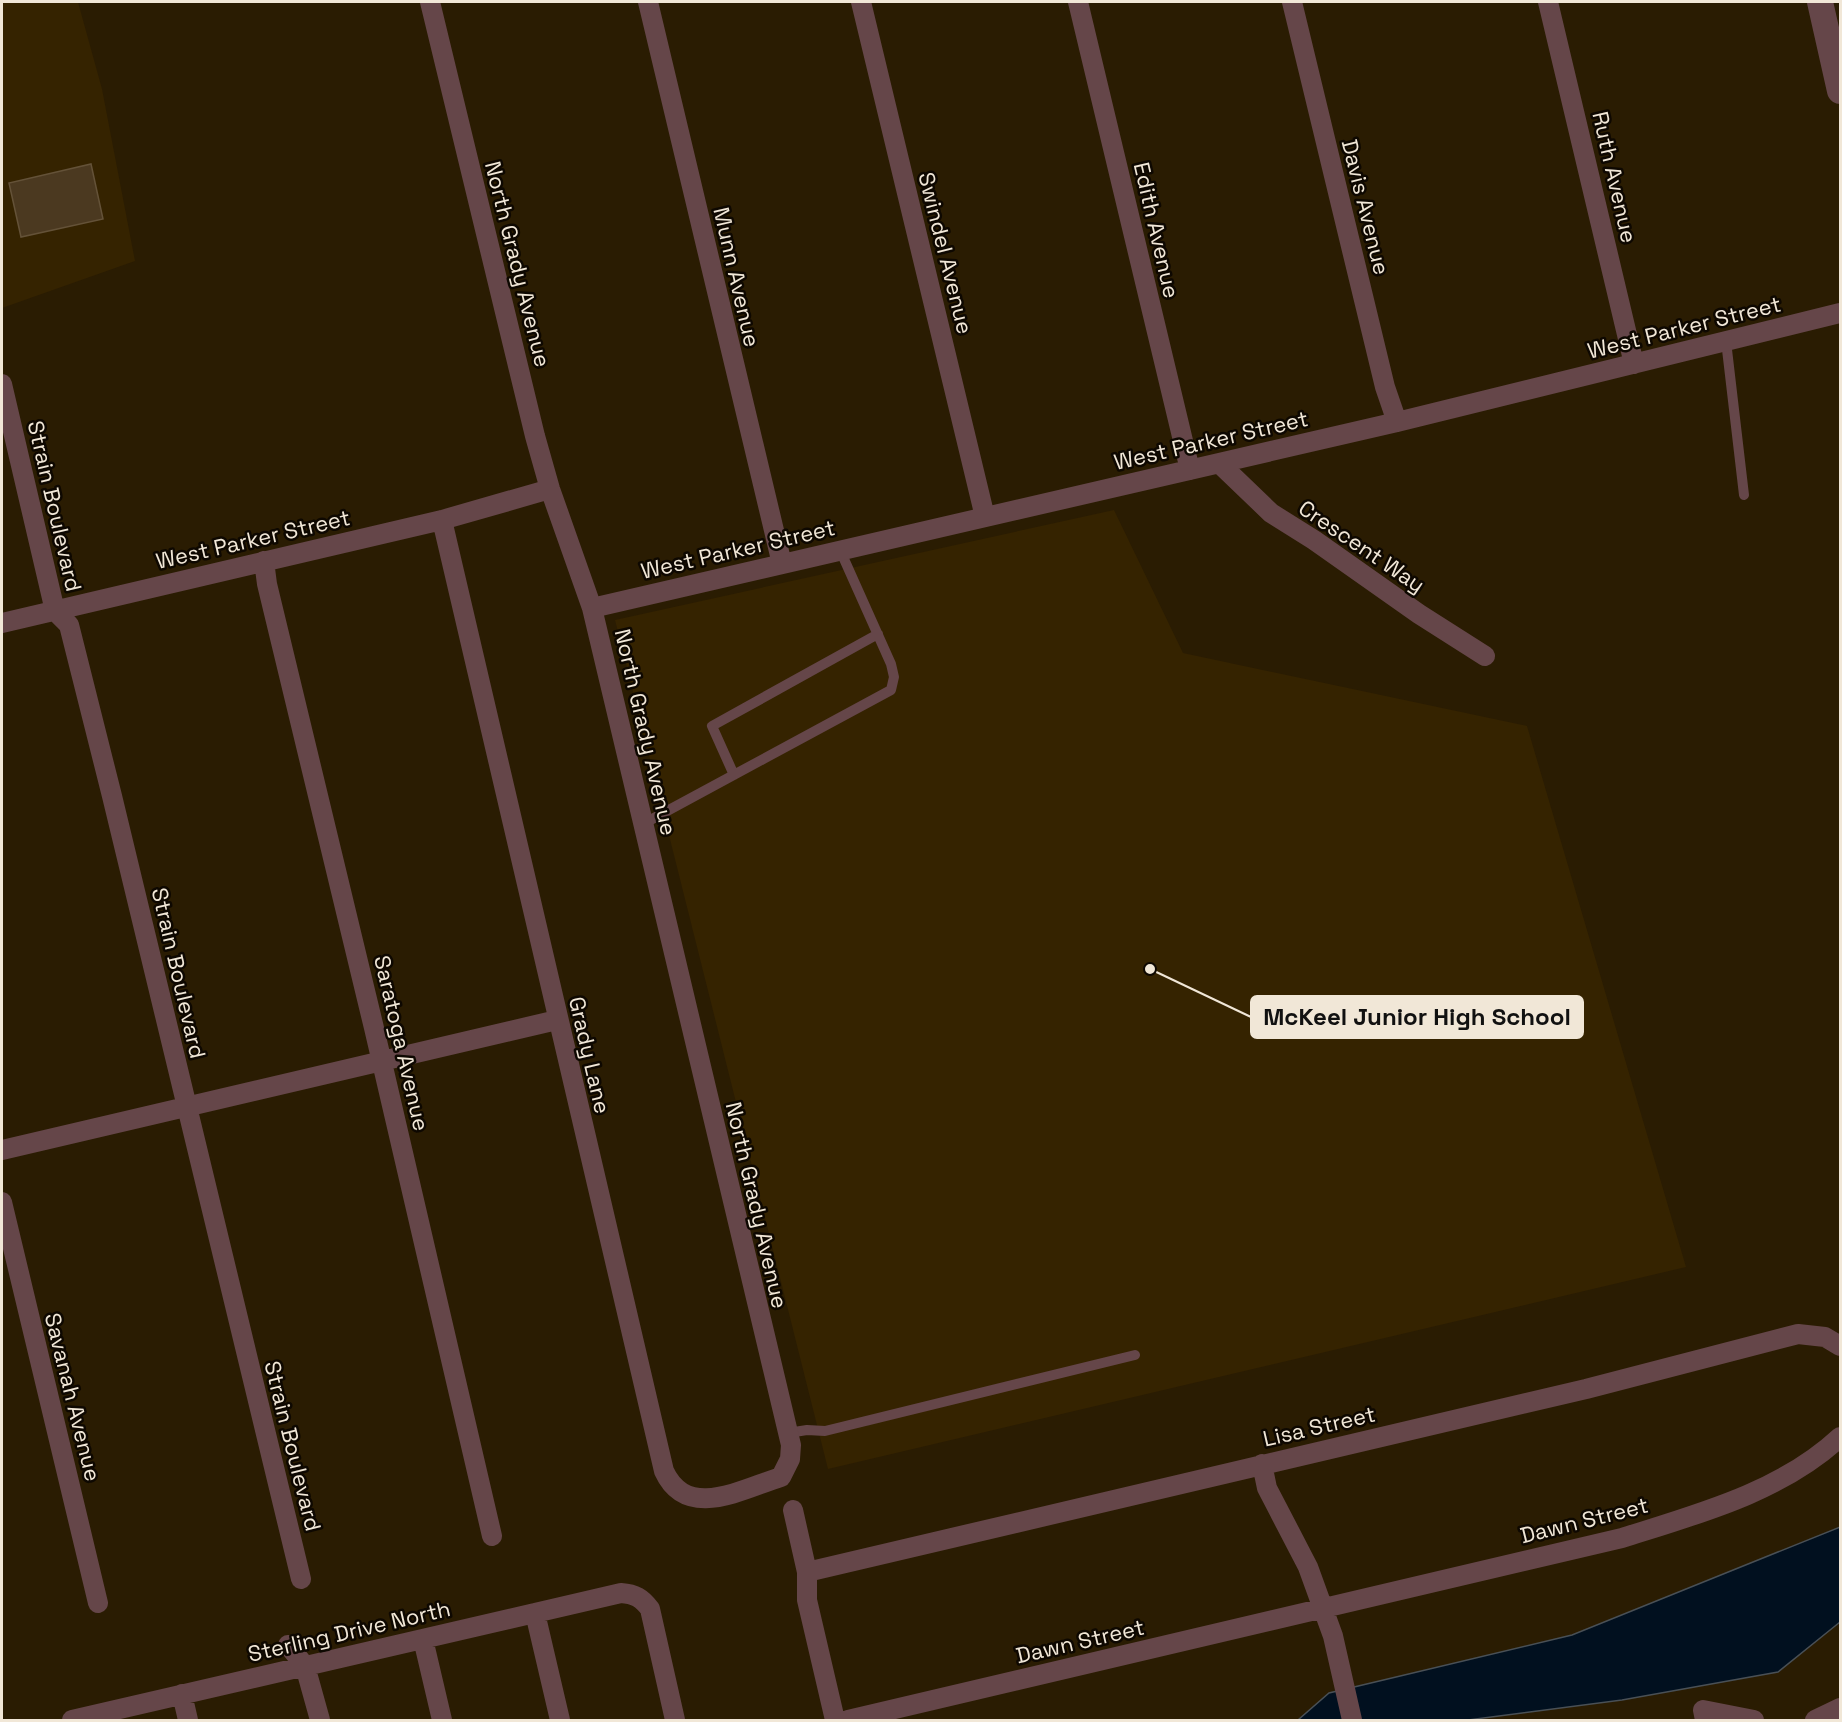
<svg xmlns="http://www.w3.org/2000/svg" width="1842" height="1722" font-family="'Space Grotesk',sans-serif">
	<style>
		.built { fill: #352300 }
		.water { fill: #01101f; stroke: #495056; stroke-width: 1.5 }
		.building { fill: #4b3920; stroke: #645238; stroke-width: 1.5 }
		.lines { fill: none; stroke-linecap: round; stroke-linejoin: round }
		.service { stroke: #654649; stroke-width: 10 }
		.minor { stroke: #654649; stroke-width: 20 }
		.tertiary { stroke: #654649; stroke-width: 26 }
		.labels { text-anchor: middle; dominant-baseline: central; stroke-width: 5; stroke-linejoin: round; paint-order: stroke }
		.street-label { font-size: 22px; fill: #f1e7d7; stroke: #0e0801 }
		.leader { fill: none; stroke: #f1e7d7; stroke-width: 2 }
		.callout-dot { fill: #f1e7d7; stroke: #0e0801; stroke-width: 2 }
		.callout { fill: #f1e7d7; stroke: #f1e7d7; stroke-width: 2 }
		.callout-label { font-size: 24px; text-anchor: middle; font-weight: bold; fill: #111 }
	</style>
	<rect width="100%" height="100%" fill="#2a1c02"/>
	<path class="built" d="M2,2H78L102,89L135,261L2,308Z
		M1114,510L1183,653L1527,726L1686,1267L828,1469L615,620Z"/>
	<path class="water" d="M1840,1527V1622L1778,1672L1622,1700L1468,1720H1298L1329,1693L1572,1635Z"/>
	<path class="building" d="M91,164L103,219L21,237L9,183Z"/>
	<g class="lines">
		<path class="service" d="M1726,341L1744,495
			M734,775L712,726L878,634
			M643,824L891,690L894,677L891,664L840,550
			M788,1433L807,1430L825,1431L1135,1355"/>
		<path class="minor" d="M430,2L535,436L550,489L592,608L791,1445L790,1459L781,1477C742,1489 687,1521 664,1471L442,520
			M648,2L782,564
			M861,2L985,517
			M1078,2L1190,470
			M1292,2L1385,387L1397,422
			M1548,2L1634,364
			M2,384L55,611L69,625L112,796L301,1579
			M1220,464L1271,513L1314,540L1419,614L1485,656
			M264,561L267,584L374,1028L492,1536
			M592,608L1397,422L1840,313
			M2,623L442,520L550,489
			M2,1150L557,1020
			M2,1202L98,1603
			M1262,1464L1267,1488L1308,1567L1333,1636L1352,1720
			M793,1510L807,1572V1600L835,1720
			M807,1572L1586,1389L1798,1334L1825,1337L1840,1346
			M535,1613L560,1720
			M423,1639L442,1720
			M288,1645L305,1666L320,1720
			M182,1694L188,1720
			M72,1720L621,1593C635,1594 642,1598 650,1609L675,1720
			M848,1720L1622,1538C1698,1514 1781,1492 1840,1437
			M1705,1720L1703,1710L1754,1720
			M1815,1720L1840,1708"/>
		<path class="tertiary" d="M1820,2L1840,91"/>
	</g>
	<g class="labels">
		<g class="street-label">
			<text transform="translate(1615 177) rotate(77)">Ruth Avenue</text>
			<text transform="translate(1366 207) rotate(76)">Davis Avenue</text>
			<text transform="translate(1157 230) rotate(77)">Edith Avenue</text>
			<text transform="translate(946 253) rotate(76)">Swindel Avenue</text>
			<text transform="translate(518 264) rotate(76)">North Grady Avenue</text>
			<text transform="translate(737 277) rotate(77)">Munn Avenue</text>
			<text transform="translate(1684 327) rotate(-14)">West Parker Street</text>
			<text transform="translate(1211 440) rotate(-13)">West Parker Street</text>
			<text transform="translate(55 506) rotate(77)">Strain Boulevard</text>
			<text transform="translate(253 539) rotate(-13)">West Parker Street</text>
			<text transform="translate(1362 546) rotate(34)">Crescent Way</text>
			<text transform="translate(738 549) rotate(-13)">West Parker Street</text>
			<text transform="translate(646 732) rotate(77)">North Grady Avenue</text>
			<text transform="translate(179 973) rotate(77)">Strain Boulevard</text>
			<text transform="translate(402 1043) rotate(77)">Saratoga Avenue</text>
			<text transform="translate(590 1055) rotate(77)">Grady Lane</text>
			<text transform="translate(757 1205) rotate(77)">North Grady Avenue</text>
			<text transform="translate(73 1397) rotate(76)">Savanah Avenue</text>
			<text transform="translate(1319 1426) rotate(-13)">Lisa Street</text>
			<text transform="translate(293 1446) rotate(76)">Strain Boulevard</text>
			<text transform="translate(1584 1520) rotate(-14)">Dawn Street</text>
			<text transform="translate(349 1631) rotate(-13)">Sterling Drive North</text>
			<text transform="translate(1080 1641) rotate(-13)">Dawn Street</text>
		</g>
	</g>
	<path class="leader" d="M1150 969L1251 1017"/>
	<circle class="callout-dot" cx="1150" cy="969" r="6"/>
	<rect class="callout" x="1251" y="996" width="332" height="42" rx="6"/>
	<g class="callout-label">
		<text x="1417" y="1025">McKeel Junior High School</text>
	</g>
	<rect width="1842" height="1722" fill="none" stroke="#f1e7d7" stroke-width="6"/>
</svg>
